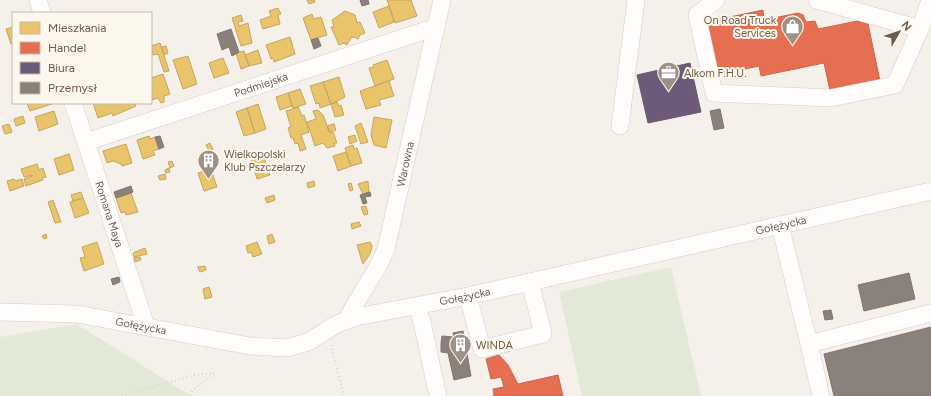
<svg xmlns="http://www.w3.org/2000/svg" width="931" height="396" font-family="Figtree,sans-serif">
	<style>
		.green { fill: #e2ead7 }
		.homes { fill: #e9c46a; stroke: #c4a462 }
		.shops { fill: #e76f51; stroke: #c36950 }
		.offices { fill: #6d597a; stroke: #6e5a6d }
		.industry { fill: #8a817c; stroke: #82766e }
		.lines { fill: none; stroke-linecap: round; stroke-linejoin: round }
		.minor-casing { stroke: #d3cdc8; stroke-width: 18 }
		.path { stroke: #d6d0cb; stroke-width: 2; stroke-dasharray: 1 3; stroke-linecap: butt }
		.minor { stroke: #fefdfc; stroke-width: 17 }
		.labels { text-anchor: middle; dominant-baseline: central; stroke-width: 4; stroke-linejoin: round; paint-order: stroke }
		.poi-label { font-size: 11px; fill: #6f5b4e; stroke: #fcf7ec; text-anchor: start }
		.street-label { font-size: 11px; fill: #6f5b4e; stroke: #fcf7ec }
	</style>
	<rect width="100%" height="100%" fill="#f5f1ea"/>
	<path class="green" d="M671,267L701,396H582L559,292Z
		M77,324L191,396H0V337Z"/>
	<path class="homes" d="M307,0H314L315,2L309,4Z
		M387,0H411L417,16L395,23Z
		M389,6L394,22L379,28L373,12Z
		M278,8L281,14L278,15L280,24L263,29L260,20L271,16L269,11Z
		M345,11L355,15L357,23L360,22L365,33L360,35L358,39L354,37L351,38L347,45L344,43L339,45L331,27H334L332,20Z
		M312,14L314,19L321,17L327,35L311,40L303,18Z
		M241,15L243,21L238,22L239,26L248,23L252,43L241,46L232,18Z
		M13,27V44H11L6,29Z
		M290,37L295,54L274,62L273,58L271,59L266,45Z
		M160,43L169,71L164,72L158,54L153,55L151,46Z
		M166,46L168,53L164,55L162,47Z
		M258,50L262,63L249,66L245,55Z
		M244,51L249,66L241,69L236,53Z
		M188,56L197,84L183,89L173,60Z
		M223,58L229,73L214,78L209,63Z
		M387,60L394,79L375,86L369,68L374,67L373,65Z
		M163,74L170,94L164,96V102L161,103L158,98L152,100L151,78Z
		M339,77L345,97L331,104L323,82Z
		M389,81L394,96L379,100L381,105L366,109L360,91Z
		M323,82L331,104L320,108L319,103L316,104L310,86Z
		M300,89L306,104L293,108L288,93Z
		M288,93L292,106L280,110L276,97Z
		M337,102L339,106L341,105L344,115L335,117L331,104Z
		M27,103H51L52,104L30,111Z
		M93,103H135L136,106L113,116L112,113L98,118Z
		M258,104L266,129L255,133L247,108Z
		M298,107L302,116L304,115L309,132L301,135L306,149L300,151L298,143L295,144L293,138H291L288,128L291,127L286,111Z
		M247,108L255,133L244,136L236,112Z
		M318,110L323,115L330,133L333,132L337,143H334L335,146L327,148L323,143L315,146L307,122L316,119L313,111Z
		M54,111L58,124L39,131L35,117Z
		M23,116L25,123L16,126L14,119Z
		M374,117L392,120L386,148L374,145L371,135Z
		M361,123L368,142L361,144L355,126Z
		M9,124L12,132L5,134L2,126Z
		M334,124L336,130L329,132L327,126Z
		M355,135L357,141L350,144L348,137Z
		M149,136L150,139L155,137L159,149L153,151L155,155L143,159L137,140Z
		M210,143L213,149L209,151L206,145Z
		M126,144L132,163L122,166L121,164L113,161L107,163L103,151Z
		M353,145L354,149L357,148L362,163L351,166L345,148Z
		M262,152L270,175L257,179L250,156Z
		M346,152L351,166L338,171L333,156Z
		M69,154L74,170L59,175L54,159Z
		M172,161L174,166L170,168L168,162Z
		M37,164L39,170L43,168L46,177L42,178L43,180L26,186L24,179L32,176V175L24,177L21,169Z
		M169,168L170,172L166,173L165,170Z
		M211,169L217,187L204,191L198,173Z
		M165,174L166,179L160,180L158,176Z
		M14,179L15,181L22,179L24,186L10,191L7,181Z
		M314,181L315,186L308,188L307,183Z
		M368,181L369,192L363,194L358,184Z
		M351,183L353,190L350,191L348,184Z
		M81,192L83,198L73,201L71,195Z
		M131,193L138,212L126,215L125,212L121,213L116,198Z
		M274,195L275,200L267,203L265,198Z
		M83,198L89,213L75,218L70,202Z
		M53,200L61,222L55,223L48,202Z
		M366,206L368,214L364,215L361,207Z
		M359,222L361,226L352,229L351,224Z
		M46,234L47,238L44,239L42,236Z
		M272,234L275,242L269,244L267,236Z
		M97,242L104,264L84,271L80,258L85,257L82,247Z
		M257,242L262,254L253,257L251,252L248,253L246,246Z
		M370,242L372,246L370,254L363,264L357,245Z
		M145,248L147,254L134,257L133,253Z
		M140,257L141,260L135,262L134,258Z
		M205,266L206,270L200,272L198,267Z
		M209,287L212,297L205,299L203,289Z"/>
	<path class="shops" d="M763,10L764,20L798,13L803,15L806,22L815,21L818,29L867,19L880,81L830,91L824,63L761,76L759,66L717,75L706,22Z
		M499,355L508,365L518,384L558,375L563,396H494L493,389L504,387L501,377L491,379L486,359Z"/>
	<path class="offices" d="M690,63L701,112L648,123L637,75Z"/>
	<path class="industry" d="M360,0H368L369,4L362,6Z
		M231,29L239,52L232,56L229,47L222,50L217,34Z
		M318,38L321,46L314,49L311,40Z
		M720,109L724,128L714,130L710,111Z
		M160,136L164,147L159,149L155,137Z
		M131,186L133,192L116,198L114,192Z
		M370,192L371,196L365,197L367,203L363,204L360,195Z
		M909,273L915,299L864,311L858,285Z
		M119,277L120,282L113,285L111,279Z
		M831,310L833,319L825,320L823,311Z
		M931,327V396H834L824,354Z
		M463,331L471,376L454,380L448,353L441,352V343L442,336L454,337L453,333Z"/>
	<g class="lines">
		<defs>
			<g id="minor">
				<path d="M38,0L42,13"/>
				<path d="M716,0L697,15L714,93L831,98L895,85L920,29L930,0"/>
				<path d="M817,0L920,29"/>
				<path id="s1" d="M73,103L146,326"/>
				<path d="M620,126L636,0"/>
				<path id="s2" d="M86,142L436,27"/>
				<path d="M780,225L809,344L931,313"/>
				<path d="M468,296L482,349L543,334L530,282"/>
				<path d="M417,306L422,322L438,396"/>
				<path id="s3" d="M0,312L77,314L250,346L287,348L308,342L337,324L356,317L468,296L931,191"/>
				<path id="s4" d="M347,320C358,295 376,275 386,249L442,0"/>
				<path d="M809,344L821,396"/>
			</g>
		</defs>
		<use href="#minor" class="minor-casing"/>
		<path class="path" d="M331,345L344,396
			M121,396L195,375L214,373
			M191,396L192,391L214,373"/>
		<use href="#minor" class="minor"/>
	</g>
	<defs>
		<symbol id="shop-pin" viewBox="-11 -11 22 30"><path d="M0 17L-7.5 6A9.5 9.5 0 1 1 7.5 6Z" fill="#9e9085" stroke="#fcf7ec"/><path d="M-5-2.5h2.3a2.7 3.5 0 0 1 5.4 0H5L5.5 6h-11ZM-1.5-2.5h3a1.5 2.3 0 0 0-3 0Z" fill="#fff"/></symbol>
		<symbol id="office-pin" viewBox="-11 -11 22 30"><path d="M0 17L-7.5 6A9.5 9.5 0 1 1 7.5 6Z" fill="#9e9085" stroke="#fcf7ec"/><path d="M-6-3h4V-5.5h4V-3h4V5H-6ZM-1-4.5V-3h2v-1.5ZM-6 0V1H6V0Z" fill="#fff"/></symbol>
		<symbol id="building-pin" viewBox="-11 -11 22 30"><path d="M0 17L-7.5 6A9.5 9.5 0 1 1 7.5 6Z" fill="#9e9085" stroke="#fcf7ec"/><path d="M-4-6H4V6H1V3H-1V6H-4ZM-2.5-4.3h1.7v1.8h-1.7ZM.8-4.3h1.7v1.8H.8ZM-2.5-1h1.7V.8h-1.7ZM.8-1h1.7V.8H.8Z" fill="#fff"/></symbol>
	</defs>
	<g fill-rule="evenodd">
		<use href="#shop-pin" x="780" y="14" width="25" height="34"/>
		<use href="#office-pin" x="656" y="60" width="25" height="34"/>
		<use href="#building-pin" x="196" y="148" width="25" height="34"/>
		<use href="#building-pin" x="448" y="332" width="25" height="34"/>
	</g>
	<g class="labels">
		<g class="poi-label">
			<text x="776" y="20" text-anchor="end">On Road Truck<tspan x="776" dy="13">Services</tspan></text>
			<text x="684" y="73">Alkom F.H.U.</text>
			<text x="224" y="154">Wielkopolski<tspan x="224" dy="13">Klub Pszczelarzy</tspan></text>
			<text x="476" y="345">WINDA</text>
		</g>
		<g class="street-label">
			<text stroke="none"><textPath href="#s2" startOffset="184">Podmiejska</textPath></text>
			<text stroke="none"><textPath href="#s4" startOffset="168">Warowna</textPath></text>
			<text stroke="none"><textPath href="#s1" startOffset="117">Romana Maya</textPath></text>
			<text stroke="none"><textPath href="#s3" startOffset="801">Gołężycka</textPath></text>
			<text stroke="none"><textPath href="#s3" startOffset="477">Gołężycka</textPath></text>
			<text stroke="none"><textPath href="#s3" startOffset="142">Gołężycka</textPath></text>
		</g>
	</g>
	<rect x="12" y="12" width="140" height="92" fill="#fcf7ec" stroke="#c4b9ad"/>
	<rect x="20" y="22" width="20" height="12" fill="#e9c46a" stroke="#c4b9ad"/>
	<text x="48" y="32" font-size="12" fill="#6f5b4e">Mieszkania</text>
	<rect x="20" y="42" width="20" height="12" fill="#e76f51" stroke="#c4b9ad"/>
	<text x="48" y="52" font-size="12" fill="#6f5b4e">Handel</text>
	<rect x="20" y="62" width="20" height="12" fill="#6d597a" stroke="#c4b9ad"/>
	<text x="48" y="72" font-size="12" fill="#6f5b4e">Biura</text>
	<rect x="20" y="82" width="20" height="12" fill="#8a817c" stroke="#c4b9ad"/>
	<text x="48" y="92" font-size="12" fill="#6f5b4e">Przemysł</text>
	<g transform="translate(899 32) rotate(51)" stroke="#fcf7ec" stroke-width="3" paint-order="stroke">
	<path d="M0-3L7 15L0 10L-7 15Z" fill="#6f5b4e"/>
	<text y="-6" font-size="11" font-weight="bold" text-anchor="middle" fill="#6f5b4e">N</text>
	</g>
</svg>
